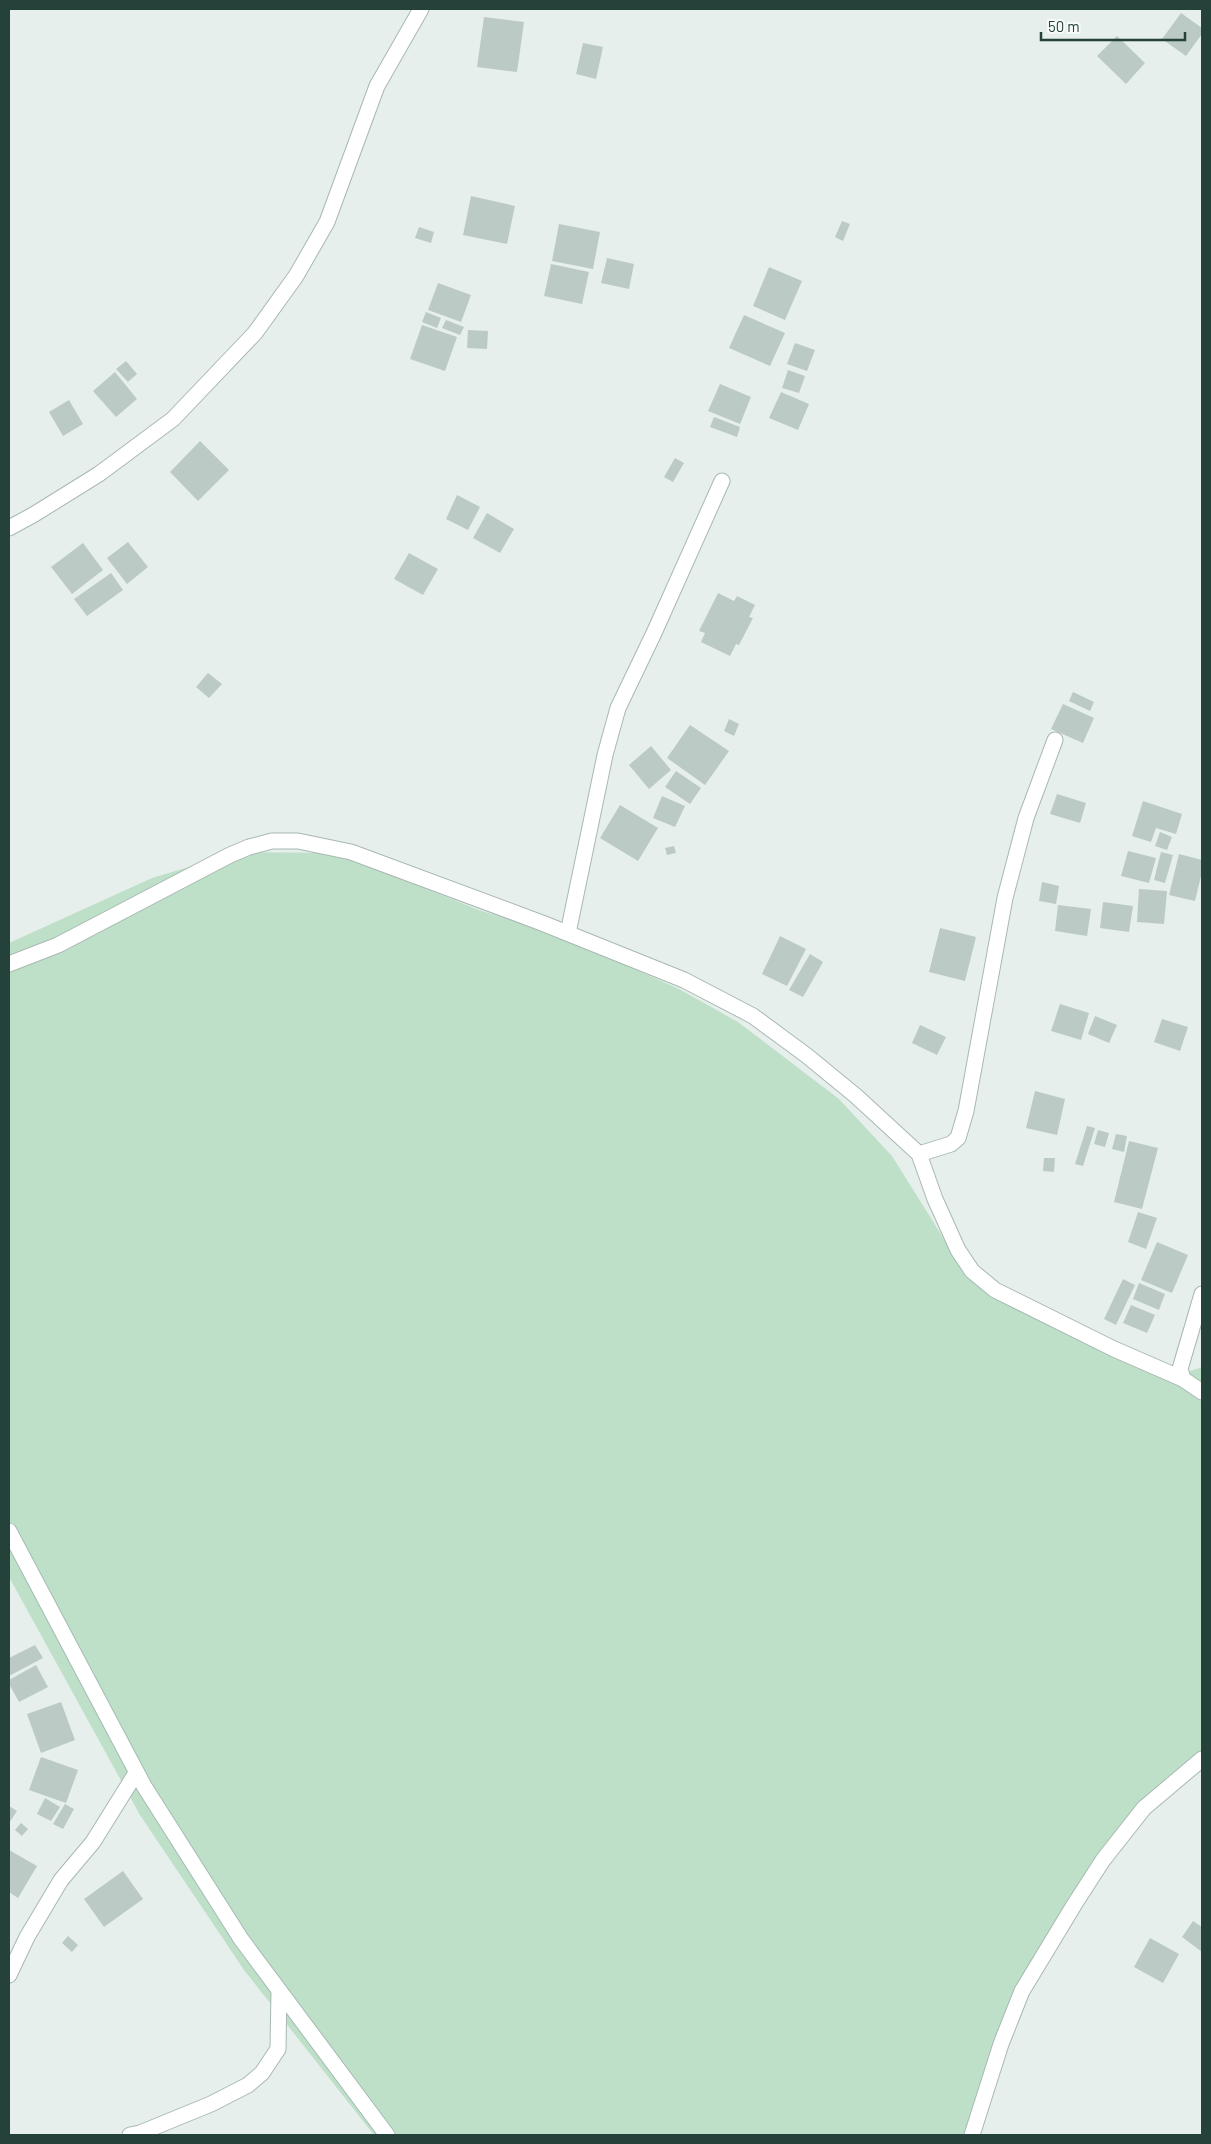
<svg xmlns="http://www.w3.org/2000/svg" width="1211" height="2144" font-family="Barlow,sans-serif">
	<style>
		.green { fill: #bfe0c8 }
		.building { fill: #bbcac4 }
		.lines { fill: none; stroke-linecap: round; stroke-linejoin: round }
		.minor-casing { stroke: #a8b8b2; stroke-width: 17 }
		.tertiary-casing { stroke: #a8b8b2; stroke-width: 17 }
		.secondary-casing { stroke: #a4bbb3; stroke-width: 17 }
		.minor { stroke: #fff; stroke-width: 15 }
		.tertiary { stroke: #fff; stroke-width: 15 }
		.secondary { stroke: #fff; stroke-width: 15 }
	</style>
	<rect width="100%" height="100%" fill="#e6efeb"/>
	<path class="green" d="M238,852L345,853L424,888L479,910L533,927L610,958L679,989L738,1022L839,1099L892,1156L954,1255L996,1282L1053,1312L1165,1364L1187,1372L1202,1367V1753L1167,1777L1097,1864L1036,1971L975,2135H374L244,1970L140,1815L9,1577V943L152,878Z"/>
	<path class="building" d="M1181,13L1202,28V34L1186,56L1162,39Z
		M484,17L524,22L517,72L477,67Z
		M1117,36L1145,63L1126,84L1097,56Z
		M583,43L603,47L596,79L576,74Z
		M471,196L515,206L507,244L463,235Z
		M842,221L850,224L843,241L835,237Z
		M559,224L600,232L593,269L552,261Z
		M419,227L434,232L431,243L415,238Z
		M607,258L634,264L629,289L601,283Z
		M551,264L589,272L582,304L544,296Z
		M769,267L802,281L785,320L753,306Z
		M438,283L471,295L461,322L428,310Z
		M426,312L441,318L437,328L422,322Z
		M744,315L785,333L770,366L729,348Z
		M446,320L464,327L460,335L442,328Z
		M422,325L457,337L445,371L410,359Z
		M468,330L488,331L487,349L467,348Z
		M795,343L815,350L807,371L787,364Z
		M126,361L137,374L128,382L116,369Z
		M788,370L805,376L799,393L782,388Z
		M115,372L137,399L116,417L93,391Z
		M720,384L751,397L740,424L708,411Z
		M781,392L809,404L798,430L769,418Z
		M69,400L83,424L63,436L49,412Z
		M714,417L740,427L737,437L710,427Z
		M200,441L229,470L198,501L170,472Z
		M675,458L684,463L673,482L664,477Z
		M457,495L480,507L468,530L446,519Z
		M487,513L514,529L500,553L473,538Z
		M128,542L148,567L127,584L107,558Z
		M83,543L103,570L72,594L51,567Z
		M409,553L438,569L423,595L394,579Z
		M111,573L123,590L87,616L74,599Z
		M718,593L734,601L737,596L755,605L749,617L753,618L739,645L736,644L730,656L701,642L705,633L699,631Z
		M208,673L222,684L209,698L196,687Z
		M1073,692L1094,702L1090,711L1069,701Z
		M1063,704L1094,718L1083,743L1051,729Z
		M729,719L739,724L734,736L724,731Z
		M690,725L729,751L705,785L667,758Z
		M651,746L671,770L649,789L629,765Z
		M676,771L701,788L690,804L665,787Z
		M1057,794L1086,803L1080,823L1050,814Z
		M662,796L685,806L675,827L653,818Z
		M1143,801L1182,814L1176,834L1156,828L1151,842L1132,836Z
		M620,805L658,828L638,861L600,838Z
		M1160,832L1172,837L1167,850L1155,846Z
		M674,846L676,853L667,855L665,848Z
		M1128,851L1156,858L1149,883L1121,876Z
		M1161,852L1173,855L1165,883L1154,880Z
		M1179,854L1202,860V872L1195,901L1169,895Z
		M1042,882L1059,886L1056,904L1039,901Z
		M1139,889L1167,891L1164,924L1137,922Z
		M1103,902L1133,906L1129,932L1100,928Z
		M1058,905L1091,909L1087,936L1055,931Z
		M940,928L976,937L965,981L929,972Z
		M780,936L806,949L787,986L762,974Z
		M810,954L823,962L803,997L789,990Z
		M1060,1004L1089,1013L1081,1040L1051,1031Z
		M1095,1016L1117,1025L1109,1043L1088,1034Z
		M1162,1019L1188,1027L1180,1051L1154,1042Z
		M920,1025L946,1037L937,1055L912,1043Z
		M1035,1091L1065,1099L1057,1135L1026,1128Z
		M1087,1126L1095,1128L1083,1166L1075,1164Z
		M1098,1130L1109,1133L1105,1147L1094,1144Z
		M1116,1134L1127,1136L1124,1152L1112,1149Z
		M1129,1141L1158,1148L1142,1209L1114,1202Z
		M1044,1158H1055L1054,1172L1043,1171Z
		M1138,1212L1157,1218L1146,1249L1128,1242Z
		M1157,1242L1188,1255L1172,1293L1141,1280Z
		M1123,1279L1135,1285L1116,1325L1104,1319Z
		M1139,1283L1165,1294L1159,1310L1133,1299Z
		M1131,1305L1155,1315L1147,1333L1123,1323Z
		M35,1645L43,1658L9,1676V1658Z
		M36,1665L48,1687L19,1702L9,1684V1680Z
		M61,1702L75,1740L41,1753L27,1714Z
		M41,1757L78,1770L66,1803L29,1790Z
		M45,1798L60,1807L51,1821L37,1814Z
		M65,1804L74,1809L63,1829L53,1824Z
		M9,1806L17,1811L9,1823Z
		M21,1823L28,1829L22,1836L15,1830Z
		M9,1850L37,1866L18,1898L9,1892Z
		M123,1871L143,1899L104,1927L84,1899Z
		M1193,1921L1202,1927V1952L1182,1937Z
		M68,1936L78,1945L72,1952L62,1943Z
		M1150,1938L1179,1954L1163,1983L1134,1967Z"/>
	<g class="lines">
		<defs>
			<path id="minor" d="M9,528L33,515L99,474L173,419L255,333L296,276L327,222L377,86L421,9
				M568,933L605,755L618,708L654,633L722,481
				M9,964L58,945L230,855L249,847L272,841H298L351,852L542,923L684,980L753,1016L806,1055L856,1096L919,1154L935,1199L958,1250L972,1271L995,1290L1114,1349L1183,1379
				M919,1154L951,1144L958,1138L966,1111L1005,898L1026,818L1055,740
				M9,1975L27,1937L61,1880L93,1842L136,1773
				M130,2135L140,2133L211,2104L248,2085L262,2073L278,2049L279,1991"/>
			<path id="tertiary" d="M1202,1294L1180,1369L1183,1379L1202,1392
				M972,2135L1001,2044L1022,1991L1074,1905L1103,1860L1144,1808L1202,1759"/>
			<path id="secondary" d="M9,1531L144,1786L241,1939L387,2135"/>
		</defs>
		<use href="#minor" class="minor-casing"/>
		<use href="#tertiary" class="tertiary-casing"/>
		<use href="#secondary" class="secondary-casing"/>
		<use href="#minor" class="minor"/>
		<use href="#tertiary" class="tertiary"/>
		<use href="#secondary" class="secondary"/>
	</g>
	<rect width="1211" height="2144" fill="none" stroke="#24423a" stroke-width="20"/>
	<path d="M1041 32v8h144v-8" fill="none" stroke="#24423a" stroke-width="2.5"/>
	<text x="1048" y="32" font-size="15" fill="#24423a" stroke="#f7fbf9" stroke-width="4" paint-order="stroke">50 m</text>
</svg>
